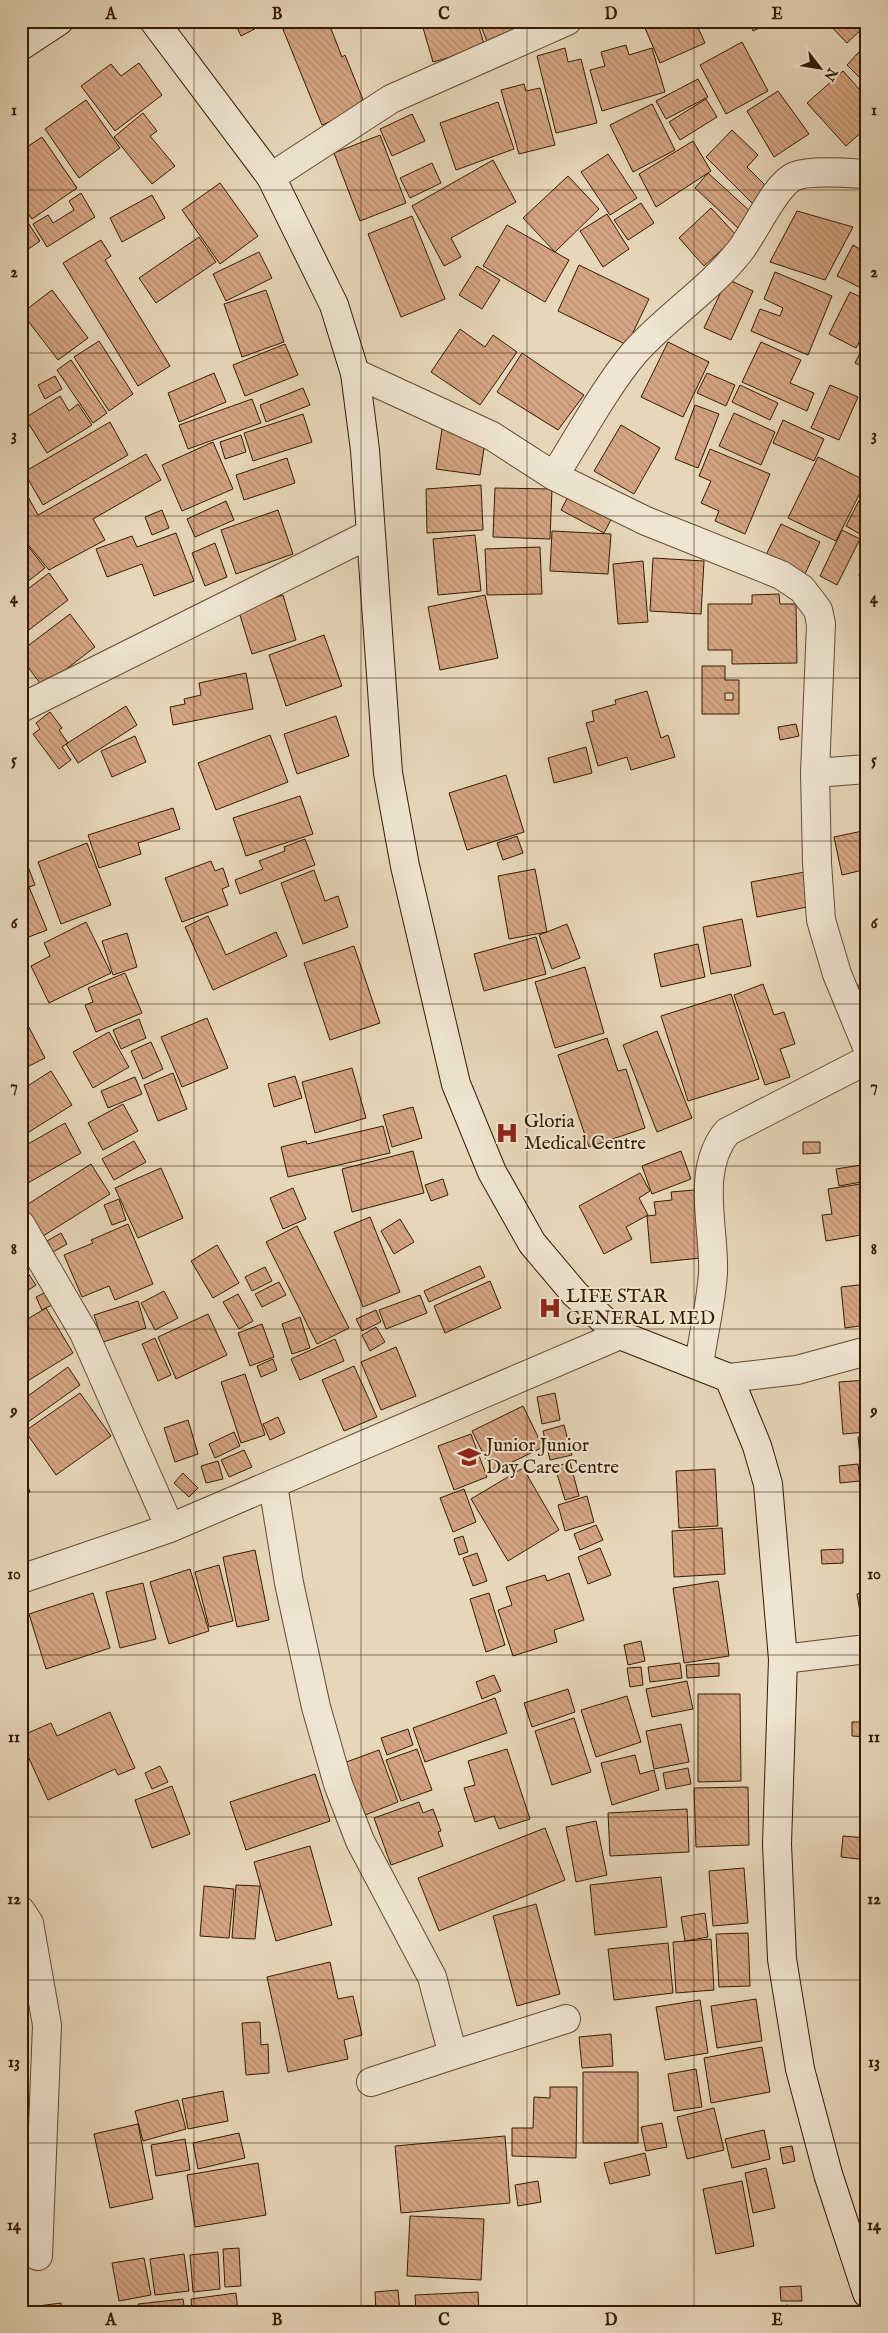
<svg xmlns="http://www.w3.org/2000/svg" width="888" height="2333" font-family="'IM FELL English',serif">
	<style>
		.building { fill: url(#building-back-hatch); stroke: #351b00; fill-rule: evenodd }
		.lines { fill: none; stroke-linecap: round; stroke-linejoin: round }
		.street-casing { stroke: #624a2e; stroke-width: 30 }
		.secondary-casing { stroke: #351b00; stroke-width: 30 }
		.street { stroke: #efe5d2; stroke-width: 28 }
		.secondary { stroke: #efe5d2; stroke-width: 28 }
		.grid { fill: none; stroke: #351b00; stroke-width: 1; stroke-opacity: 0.55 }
		.labels { text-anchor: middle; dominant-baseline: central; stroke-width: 4; stroke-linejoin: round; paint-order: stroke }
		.poi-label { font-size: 19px; fill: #351b00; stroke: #efe5d2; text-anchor: start }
		.neatline { fill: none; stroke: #351b00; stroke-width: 2 }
		.grid-label { font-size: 16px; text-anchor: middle; font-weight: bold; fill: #351b00 }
	</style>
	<defs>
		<pattern id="building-back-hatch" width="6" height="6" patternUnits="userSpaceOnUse" patternTransform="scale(1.25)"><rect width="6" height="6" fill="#d5a583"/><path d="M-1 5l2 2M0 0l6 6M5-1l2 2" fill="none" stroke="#b78d6f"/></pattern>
	</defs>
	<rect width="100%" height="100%" fill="#e7d7ba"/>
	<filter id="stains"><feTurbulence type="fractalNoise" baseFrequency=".004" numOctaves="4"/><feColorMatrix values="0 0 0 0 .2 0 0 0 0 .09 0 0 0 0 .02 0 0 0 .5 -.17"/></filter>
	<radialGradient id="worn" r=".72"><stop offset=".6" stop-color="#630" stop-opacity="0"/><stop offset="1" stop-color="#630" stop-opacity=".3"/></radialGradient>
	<path class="building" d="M234,21H270L241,36Z
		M283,21H328L342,57L345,55L366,107L322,125L280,22Z
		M421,21H477L485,47L433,62Z
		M479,21H548L488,44Z
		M642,21H695L705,43L660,63Z
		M749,21H774L753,31Z
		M826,21H867V24L847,43Z
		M742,42L768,91L726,114L700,65Z
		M626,45L629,55L652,48L665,92L602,111L590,70L605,66L601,52Z
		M565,48L568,62L581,59L597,123L556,133L537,56Z
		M859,52L867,59V85L847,65Z
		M139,63L162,95L115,131L81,86L111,64L121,76Z
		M843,71L867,98V127L846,146L807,103Z
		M698,79L708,97L666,119L656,101Z
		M524,84L526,91L540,88L555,145L519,154L501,90Z
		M778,91L809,134L774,157L747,111Z
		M706,99L717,117L680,140L669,122Z
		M86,100L120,148L79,178L45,129Z
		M498,102L514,149L456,170L440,123Z
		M652,104L675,150L633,172L610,125Z
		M143,113L157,131L150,136L175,166L152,184L114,137Z
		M412,114L425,141L392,156L380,129Z
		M732,130L758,155L747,167L769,189L754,205L706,157Z
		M380,135L406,203L360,221L334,153Z
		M42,137L77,188L32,219L21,204V151Z
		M693,141L711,171L656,207L639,174Z
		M608,154L637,198L610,215L581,172Z
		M493,160L516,202L451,238L461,257L444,266L412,206Z
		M432,163L441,183L410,198L400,178Z
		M708,173L752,213L738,228L695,188Z
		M568,176L599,209L555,252L523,218Z
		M220,183L258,236L220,264L182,210Z
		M81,193L95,217L47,247L33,224L48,215L53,223L74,210L69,201Z
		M152,195L165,218L122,242L110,218Z
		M641,203L654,223L628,240L614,220Z
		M711,208L737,236L704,266L679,238Z
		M797,211L853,227L825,280L770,262Z
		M21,212L40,241L21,254Z
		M607,214L629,249L603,267L580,231Z
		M412,216L445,299L401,317L368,234Z
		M507,225L569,260L545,302L483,266Z
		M867,234V244L862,242Z
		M199,237L216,262L156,303L139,278Z
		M101,240L111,256L105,260L170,366L138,386L63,263Z
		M853,245L867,253V291L837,276Z
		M259,252L272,278L226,301L213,274Z
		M579,265L649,299L627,345L558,311Z
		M477,266L500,280L482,309L459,295Z
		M775,272L832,296L808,355L751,331L760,309L780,316L783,308L764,299Z
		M727,279L753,291L731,340L704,328Z
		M52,290L88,338L58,360L22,313Z
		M266,290L284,342L242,357L224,304Z
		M850,292L867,300V328L856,348L829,334Z
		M460,329L485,347L493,335L517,352L480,405L431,372Z
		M867,339V369L855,363Z
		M99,341L133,394L109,411L74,357Z
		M668,342L709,362L683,417L641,397Z
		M761,342L801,360L790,383L814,393L807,411L742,382Z
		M285,344L298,375L245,396L233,365Z
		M522,353L584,395L558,430L497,392Z
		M71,360L107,413L93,423L57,370Z
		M214,373L226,402L179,422L168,393Z
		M707,373L735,385L726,406L697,393Z
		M55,376L62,389L45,399L38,385Z
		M740,385L778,403L770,420L732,402Z
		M830,385L858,397L839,440L811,428Z
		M303,388L310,405L266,422L260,405Z
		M60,396L69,411L78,404L92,425L47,453L25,418Z
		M252,399L261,423L188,449L179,425Z
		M695,405L719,414L698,468L675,459Z
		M734,413L775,432L761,465L719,446Z
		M303,414L312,442L253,461L244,433Z
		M783,420L824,439L814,461L773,443Z
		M110,422L128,455L43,505L24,472Z
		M621,425L660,448L634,494L594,471Z
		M442,429L486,435L480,475L436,469Z
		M241,435L246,452L225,459L220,442Z
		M213,442L233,489L182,511L162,465Z
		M710,449L770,474L745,534L715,521L719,511L701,503L711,481L699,476Z
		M867,450V470L859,466Z
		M146,454L161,480L93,519L105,540L49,570L21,536V484L38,515Z
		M818,457L866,481L836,541L788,518Z
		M287,458L295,483L244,500L236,475Z
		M481,485L483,530L427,533L426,489Z
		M867,485V538L846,526Z
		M495,488L552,489L550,539L493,537Z
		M572,489L615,512L604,533L561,510Z
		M226,501L234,520L195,537L187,519Z
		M162,510L169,528L152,535L145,517Z
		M278,510L293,554L236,574L221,530Z
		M781,524L820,542L804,576L765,557Z
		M842,530L860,539L837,585L820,576Z
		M552,531L611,534L608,574L550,571Z
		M176,533L194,581L154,596L142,564L107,577L96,549L132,536L137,547Z
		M475,535L481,591L438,595L433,539Z
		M215,543L227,577L205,586L192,553Z
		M27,545L45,568L21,587V550Z
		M866,546H867V578L859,576Z
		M540,547L542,594L487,595L485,549Z
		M653,558L704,561L701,614L650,611Z
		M643,561L648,622L618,624L613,564Z
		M49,573L68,600L21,636V594Z
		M779,594L780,604H796L797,663L732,664V650H708V604H752V595Z
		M283,595L296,640L252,654L238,609Z
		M485,595L498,658L440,670L428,607Z
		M70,614L95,647L43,687L21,658V651Z
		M324,635L342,686L286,706L269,655Z
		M702,666H725V680H739V714H702ZM725,693H733V700H725Z
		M246,673L253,709L173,725L170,707L185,704L184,699L201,695L199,683Z
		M647,691L661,738L668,735L675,757L631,770L627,757L598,766L586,723L594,721L592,711L616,704L615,700Z
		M126,706L137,725L78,763L66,744Z
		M50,712L62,728L59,730L68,743L62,747L71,760L59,769L33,734L40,729L36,723Z
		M336,716L349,756L297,774L284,734Z
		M796,724L799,736L780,740L778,727Z
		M270,735L288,782L216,810L198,763Z
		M135,736L146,762L112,777L101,751Z
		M586,747L592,773L554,783L548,758Z
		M506,775L524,832L467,850L449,793Z
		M300,796L313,834L246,856L233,818Z
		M173,808L180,829L138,843L141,854L99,868L88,835Z
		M867,830V869L842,875L834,837Z
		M517,836L523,853L503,860L497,843Z
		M305,839L315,865L240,894L235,880L263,869L259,861L285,851L284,847Z
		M87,843L111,905L61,924L38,862Z
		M26,861L35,885L29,887L47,930L21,940V863Z
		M211,861L215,871L223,868L229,886L222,889L228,905L182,922L165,878Z
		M535,869L547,932L509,939L498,876Z
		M314,870L325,901L338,896L348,927L303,944L281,883Z
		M810,871L817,905L757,917L751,882Z
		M208,916L226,955L276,932L287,956L213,990L185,927Z
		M742,919L751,966L711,974L703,927Z
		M86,922L111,973L49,1003L31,966L50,956L44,943Z
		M567,924L580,958L552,969L539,935Z
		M127,933L137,967L113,975L102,941Z
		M536,937L546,974L484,991L474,954Z
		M698,944L705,977L661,987L654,954Z
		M354,946L380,1023L330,1040L304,963Z
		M585,967L604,1033L555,1048L535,982Z
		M125,973L142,1013L96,1032L85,1005L93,1002L88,988Z
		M867,981V1009L855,987Z
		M763,984L774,1015L784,1012L795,1044L780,1049L790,1077L765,1085L734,995Z
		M731,994L759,1079L688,1101L661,1016Z
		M21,1012L45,1058L21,1070Z
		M207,1018L228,1068L182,1087L161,1037Z
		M139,1019L146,1038L121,1049L113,1030Z
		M657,1031L692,1118L657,1132L623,1045Z
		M109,1032L129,1067L93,1088L73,1052Z
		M607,1038L618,1071L626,1069L645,1128L589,1147L558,1055Z
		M151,1042L163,1069L143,1079L131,1051Z
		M352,1068L366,1118L315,1133L302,1082Z
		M51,1071L72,1105L21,1137V1086L23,1089Z
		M173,1073L187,1109L158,1121L144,1085Z
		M295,1076L302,1098L274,1107L268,1084Z
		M135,1077L142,1094L108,1108L101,1091Z
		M123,1104L138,1131L103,1150L88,1123Z
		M413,1107L422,1138L392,1147L383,1115Z
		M65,1123L81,1153L26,1184L21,1176V1148Z
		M383,1126L390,1153L288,1177L281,1147L306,1141L307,1144Z
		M134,1141L146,1162L114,1180L102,1159Z
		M803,1142H820V1153L803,1154Z
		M413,1151L424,1193L352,1212L342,1169Z
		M681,1151L691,1179L652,1194L642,1166Z
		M91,1164L110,1194L43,1236L25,1206Z
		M867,1164V1181L839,1186L836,1169Z
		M161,1168L183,1218L138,1238L115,1188Z
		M640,1173L650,1191L639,1198L648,1215L626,1227L632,1239L604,1254L579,1206Z
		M443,1179L448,1195L431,1201L425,1185Z
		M867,1183V1234L826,1241L822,1215L832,1214L828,1189Z
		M293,1188L306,1219L283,1229L270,1198Z
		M706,1189L711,1257L651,1263L647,1216L656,1215L654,1202L672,1200L671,1192Z
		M119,1199L126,1220L112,1225L104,1205Z
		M370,1217L400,1292L363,1307L334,1232Z
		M400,1219L414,1242L394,1254L381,1231Z
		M128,1224L153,1284L115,1300L109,1286L82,1297L64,1255L93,1243L91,1240Z
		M297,1226L349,1328L317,1344L266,1242Z
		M61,1233L67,1244L53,1252L47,1241Z
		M217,1245L239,1283L213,1298L191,1261Z
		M21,1263L36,1285L21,1295Z
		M480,1266L485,1277L429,1302L424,1291Z
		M265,1267L272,1281L252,1291L245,1277Z
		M490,1281L501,1308L445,1333L434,1306Z
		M279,1282L286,1295L262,1307L255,1294Z
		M867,1284V1325L845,1328L841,1287Z
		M164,1291L178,1318L155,1330L141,1303Z
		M46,1292L52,1305L42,1310L36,1297Z
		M238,1294L253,1321L239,1329L223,1302Z
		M420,1295L427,1313L386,1329L379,1310Z
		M138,1301L146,1328L103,1342L94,1315Z
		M46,1308L73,1353L21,1385V1323Z
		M376,1310L381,1322L362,1331L356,1319Z
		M208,1314L227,1355L176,1379L158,1337Z
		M300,1317L310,1348L292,1354L282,1324Z
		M262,1324L274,1357L250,1366L238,1333Z
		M376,1327L385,1342L370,1351L362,1335Z
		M155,1338L171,1375L158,1381L142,1344Z
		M335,1339L344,1361L300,1380L291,1359Z
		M396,1347L416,1396L381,1410L361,1362Z
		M273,1359L277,1370L261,1377L257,1366Z
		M354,1366L377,1417L344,1431L322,1380Z
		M68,1367L80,1385L21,1427V1401Z
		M245,1374L265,1435L241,1443L221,1382Z
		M867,1380V1432L843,1434L839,1382Z
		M80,1393L111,1436L56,1475L25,1431Z
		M555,1393L560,1420L542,1424L537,1397Z
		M523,1406L543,1447L492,1472L472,1431Z
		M278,1417L285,1433L270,1440L263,1424Z
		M188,1420L198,1454L175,1462L164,1428Z
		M564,1425L572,1455L550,1460L543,1431Z
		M234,1432L240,1446L215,1458L209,1444Z
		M471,1434L487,1477L454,1490L438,1446Z
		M867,1436V1482L863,1483L858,1437Z
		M244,1450L252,1467L229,1477L221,1460Z
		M218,1461L223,1479L206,1483L201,1466Z
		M570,1462L579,1496L565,1500L555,1467Z
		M858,1464L860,1481L840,1483L839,1466Z
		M21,1467L30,1492L21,1495Z
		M523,1468L559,1530L508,1561L471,1499Z
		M715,1469L718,1526L679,1528L676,1471Z
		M183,1473L198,1488L189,1497L174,1483Z
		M464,1489L476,1522L453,1532L440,1498Z
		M587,1496L594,1522L565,1531L558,1505Z
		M596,1525L603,1540L580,1550L574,1534Z
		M722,1528L725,1574L674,1577L672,1531Z
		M463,1536L468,1552L459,1555L454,1539Z
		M600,1548L611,1575L588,1584L578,1557Z
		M843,1549V1563L822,1564L821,1550Z
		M255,1550L269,1620L237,1627L223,1557Z
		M477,1553L487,1581L473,1586L463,1558Z
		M219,1565L233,1621L209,1627L195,1572Z
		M190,1569L209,1631L169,1644L150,1582Z
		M569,1573L584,1620L554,1630L557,1642L513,1656L498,1610L512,1605L506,1587L545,1575L547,1581Z
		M718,1581L729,1656L684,1663L673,1588Z
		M143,1583L156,1639L120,1648L106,1592Z
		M867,1592V1642H865L857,1594Z
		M93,1593L110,1648L46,1669L29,1614Z
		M489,1593L505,1645L486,1652L470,1599Z
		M641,1641L645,1661L628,1665L624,1645Z
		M680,1663L682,1678L650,1682L648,1667Z
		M719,1663V1676L687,1678L686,1665Z
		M641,1667L643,1685L630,1687L627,1668Z
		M867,1672V1702L864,1673Z
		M494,1675L501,1691L482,1699L476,1682Z
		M687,1681L693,1709L652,1717L646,1689Z
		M568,1689L575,1712L532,1727L524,1703Z
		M698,1694H740L741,1781L698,1782Z
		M627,1696L641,1742L596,1757L581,1710Z
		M495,1698L507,1733L425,1762L413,1728Z
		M110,1712L135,1768L118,1775L115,1769L48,1800L21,1741V1736L51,1723L57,1736Z
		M574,1718L591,1772L552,1785L535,1731Z
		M852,1722H867V1737L852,1736Z
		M681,1724L689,1762L654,1769L646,1731Z
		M408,1729L413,1745L387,1755L381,1738Z
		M417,1749L432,1790L401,1801L386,1760Z
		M507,1749L530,1819L499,1829L494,1816L475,1822L464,1788L475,1785L468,1761Z
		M379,1750L398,1802L360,1817L341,1764Z
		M635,1755L640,1774L654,1770L659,1790L612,1805L601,1763Z
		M160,1766L168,1782L152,1789L145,1773Z
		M688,1768L691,1784L666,1789L663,1773Z
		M315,1774L330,1821L246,1850L230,1802Z
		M172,1786L190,1834L152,1848L135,1800Z
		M748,1787L749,1845L696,1847L694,1788Z
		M419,1802L423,1813L433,1809L441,1831L438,1832L443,1846L391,1865L374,1818Z
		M687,1809L689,1852L610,1856L608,1813Z
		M596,1821L607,1875L576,1882L566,1827Z
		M545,1828L565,1880L439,1931L418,1878Z
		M843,1836L867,1838V1860L841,1857Z
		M310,1846L332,1925L276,1941L254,1862Z
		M744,1868L748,1923L713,1926L709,1871Z
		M661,1877L667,1927L595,1935L590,1885Z
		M236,1885L260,1886L255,1939L232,1938Z
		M204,1886L234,1889L229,1938L200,1936Z
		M536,1904L560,1994L517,2006L493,1916Z
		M705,1913L708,1937L685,1941L681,1917Z
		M748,1933L750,1986L719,1987L716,1934Z
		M711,1939L714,1990L676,1993L673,1942Z
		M668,1943L673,1993L614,2000L608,1949Z
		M330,1962L338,1999L353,1996L362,2035L344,2040L348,2059L288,2072L267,1977Z
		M27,1971L35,1993L21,1998V1974Z
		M756,1999L762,2041L717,2048L711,2006Z
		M700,2000L708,2053L665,2060L656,2007Z
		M260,2022L261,2045L268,2044L269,2073L246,2075L242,2023Z
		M611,2034L613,2066L582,2068L579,2037Z
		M762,2047L770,2092L711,2103L704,2058Z
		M696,2069L702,2107L674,2111L668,2074Z
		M583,2072H638V2143H583Z
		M550,2087H577L576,2158L512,2156V2128H533L534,2097L550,2098Z
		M223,2091L228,2121L188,2129L182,2099Z
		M178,2100L186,2129L143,2141L135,2111Z
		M714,2108L724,2150L687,2159L677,2117Z
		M662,2123L667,2147L646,2151L641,2127Z
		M138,2124L153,2199L110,2208L94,2134Z
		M764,2130L770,2159L732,2168L725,2139Z
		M239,2133L245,2158L198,2169L193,2143Z
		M505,2136L510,2203L401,2213L395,2146Z
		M185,2139L190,2170L156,2176L151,2145Z
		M792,2146L795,2161L783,2164L780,2148Z
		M645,2153L650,2175L610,2184L604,2163Z
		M258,2163L266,2215L195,2227L187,2175Z
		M766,2168L775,2208L753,2213L745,2173Z
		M538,2181L541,2202L518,2206L515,2185Z
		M742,2181L754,2246L716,2254L703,2189Z
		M410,2216L484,2219L481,2280L407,2276Z
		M239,2248L241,2286L225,2287L223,2249Z
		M218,2252L220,2289L193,2292L190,2255Z
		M184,2254L189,2291L155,2295L150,2259Z
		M144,2258L151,2295L119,2301L112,2263Z
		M801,2286L802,2301H781L780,2287Z
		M398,2290L400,2312H376L375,2292Z
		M478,2292L479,2312H416L415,2295Z
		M236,2293L238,2312H192L191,2299Z
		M183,2299L185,2312H139L138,2304Z
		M26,2303L28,2312H21V2304Z
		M61,2303L62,2312H30V2307Z
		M788,2305L789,2312H758Z
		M567,2308V2312H526V2310Z"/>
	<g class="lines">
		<defs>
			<path id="street" d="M271,177L391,99L567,21
				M355,373L492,436L554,476L646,521L781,575L802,589L818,610L821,624L815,773L817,863L821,920L837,974L867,1047
				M554,476C579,437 606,386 635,352C667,316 709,290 739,252C754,234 775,184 795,176C811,170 849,173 867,174
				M21,708L370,534
				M815,773L867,769
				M21,1225L84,1333L170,1528
				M699,1365C703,1335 711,1304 713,1273C715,1228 695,1171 727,1132L867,1060
				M729,1378L797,1370L867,1351
				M273,1485L289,1583L316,1707L338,1784L360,1841L432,1977L453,2055L566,2019
				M21,1579L170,1528L620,1335
				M783,1659L867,1649
				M21,1911L29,1923L47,2025L38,2256
				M371,2082L453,2055"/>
			<path id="secondary" d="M154,21L271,177L334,305L355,373L365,450L388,773L405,866L456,1084L492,1172L532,1243L575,1294L620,1335L729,1378L757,1446L768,1484L783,1659L777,1844L782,1959L800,2069L828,2174L867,2293
				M21,46L59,21"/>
		</defs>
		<use href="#street" class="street-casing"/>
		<use href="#secondary" class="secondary-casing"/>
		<use href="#street" class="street"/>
		<use href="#secondary" class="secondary"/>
	</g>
	<path class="grid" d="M194,21V2312M361,21V2312M527,21V2312M694,21V2312M21,190H867M21,353H867M21,516H867M21,678H867M21,841H867M21,1004H867M21,1166H867M21,1329H867M21,1492H867M21,1655H867M21,1817H867M21,1980H867M21,2143H867"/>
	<defs>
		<symbol id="hospital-bare" viewBox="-9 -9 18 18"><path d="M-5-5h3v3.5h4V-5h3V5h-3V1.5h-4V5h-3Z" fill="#8f2418" stroke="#efe5d2" stroke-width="2.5" paint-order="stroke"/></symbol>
		<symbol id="school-bare" viewBox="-9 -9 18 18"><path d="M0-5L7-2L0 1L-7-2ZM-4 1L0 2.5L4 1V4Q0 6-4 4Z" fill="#8f2418" stroke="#efe5d2" stroke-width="2.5" paint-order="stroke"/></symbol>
	</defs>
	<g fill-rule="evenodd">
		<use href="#hospital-bare" x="491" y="1117" width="32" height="32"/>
		<use href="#hospital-bare" x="534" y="1292" width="32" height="32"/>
		<use href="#school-bare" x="453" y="1441" width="32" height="32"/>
	</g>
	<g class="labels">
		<g class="poi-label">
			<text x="524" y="1122">Gloria<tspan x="524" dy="22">Medical Centre</tspan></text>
			<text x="566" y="1297">LIFE STAR<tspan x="566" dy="22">GENERAL MED</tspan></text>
			<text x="486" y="1446">Junior Junior<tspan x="486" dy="22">Day Care Centre</tspan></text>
		</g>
	</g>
	<rect width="888" height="2333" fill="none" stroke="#e7d7ba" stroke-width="55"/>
	<g transform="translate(820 68) rotate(121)" stroke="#efe5d2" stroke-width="4" paint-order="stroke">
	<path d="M0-4L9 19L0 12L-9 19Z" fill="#351b00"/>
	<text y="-8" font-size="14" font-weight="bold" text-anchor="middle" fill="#351b00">N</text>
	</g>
	<rect x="28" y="28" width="832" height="2278" class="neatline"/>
	<g class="grid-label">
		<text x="111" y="19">A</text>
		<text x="277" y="19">B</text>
		<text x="444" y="19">C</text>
		<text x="611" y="19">D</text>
		<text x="777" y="19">E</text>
		<text x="14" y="115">1</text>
		<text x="874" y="115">1</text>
		<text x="14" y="277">2</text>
		<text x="874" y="277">2</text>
		<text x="14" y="440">3</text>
		<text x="874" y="440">3</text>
		<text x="14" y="603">4</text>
		<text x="874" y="603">4</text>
		<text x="14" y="765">5</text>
		<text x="874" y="765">5</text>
		<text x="14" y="928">6</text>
		<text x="874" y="928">6</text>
		<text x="14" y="1091">7</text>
		<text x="874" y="1091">7</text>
		<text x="14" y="1254">8</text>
		<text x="874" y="1254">8</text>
		<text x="14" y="1416">9</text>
		<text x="874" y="1416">9</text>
		<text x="14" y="1579">10</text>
		<text x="874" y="1579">10</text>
		<text x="14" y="1742">11</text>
		<text x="874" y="1742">11</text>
		<text x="14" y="1904">12</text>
		<text x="874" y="1904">12</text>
		<text x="14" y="2067">13</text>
		<text x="874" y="2067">13</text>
		<text x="14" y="2230">14</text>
		<text x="874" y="2230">14</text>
		<text x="111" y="2325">A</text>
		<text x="277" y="2325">B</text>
		<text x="444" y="2325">C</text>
		<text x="611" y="2325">D</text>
		<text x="777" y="2325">E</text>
	</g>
	<rect width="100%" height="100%" filter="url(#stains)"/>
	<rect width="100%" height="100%" fill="url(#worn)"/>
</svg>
